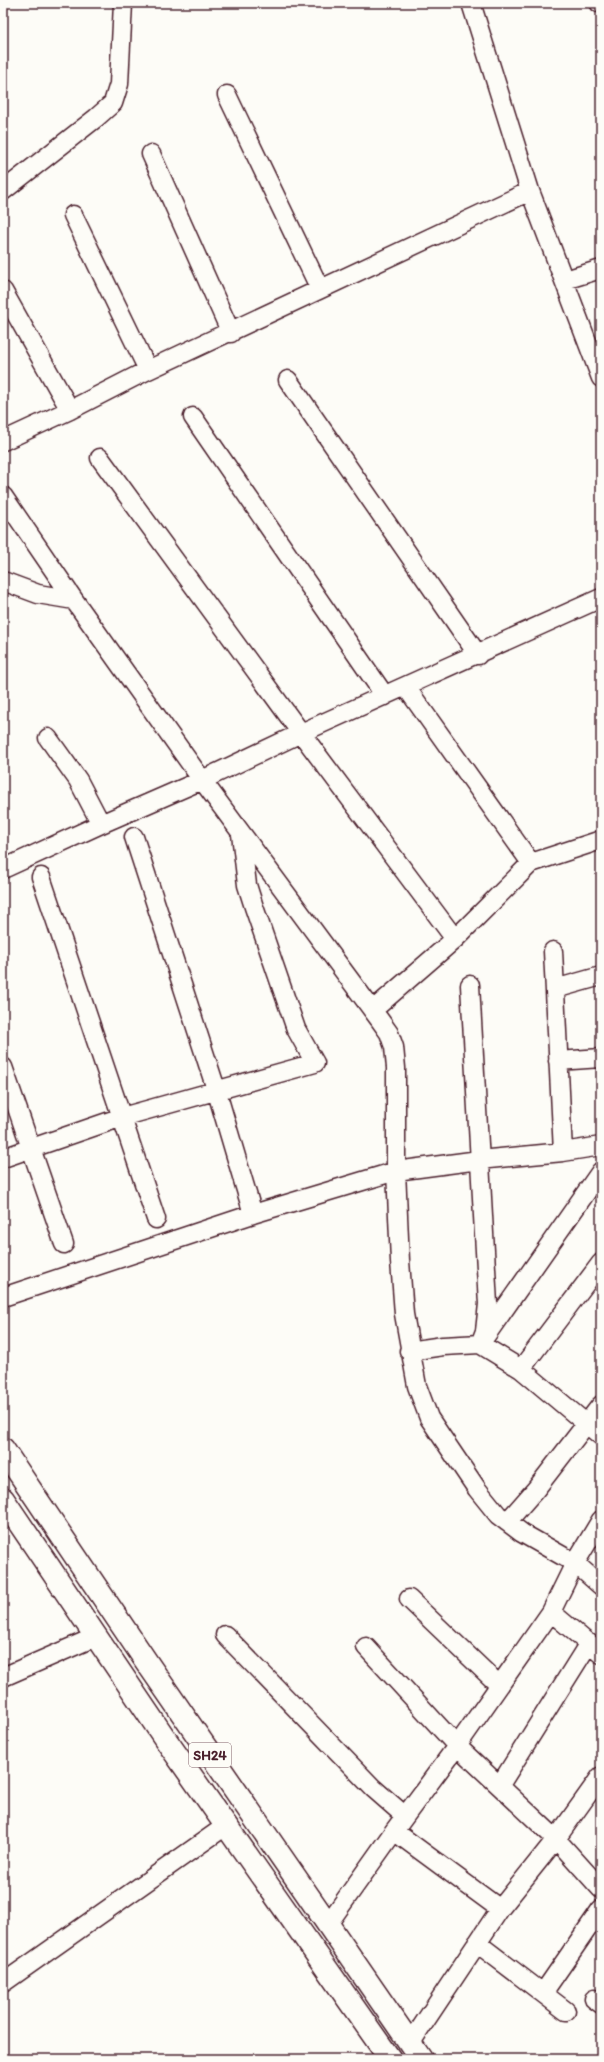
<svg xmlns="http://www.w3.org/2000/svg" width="604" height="2062" font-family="Itim,sans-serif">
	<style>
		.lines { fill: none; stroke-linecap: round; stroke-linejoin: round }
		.minor-casing { stroke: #4a1f2b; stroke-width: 21 }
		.major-casing { stroke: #4a1f2b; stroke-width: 25 }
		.minor { stroke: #fdfcf7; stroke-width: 18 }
		.major { stroke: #fdfcf7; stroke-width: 22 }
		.labels { text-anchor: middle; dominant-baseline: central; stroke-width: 3; stroke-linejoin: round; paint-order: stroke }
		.shield { fill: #fdfcf7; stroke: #806168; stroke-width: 1 }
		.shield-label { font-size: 14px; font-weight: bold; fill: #4a1f2b }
	</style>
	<rect width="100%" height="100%" fill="#fdfcf7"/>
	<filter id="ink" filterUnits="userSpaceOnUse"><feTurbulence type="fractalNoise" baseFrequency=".025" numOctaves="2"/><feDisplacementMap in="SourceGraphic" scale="8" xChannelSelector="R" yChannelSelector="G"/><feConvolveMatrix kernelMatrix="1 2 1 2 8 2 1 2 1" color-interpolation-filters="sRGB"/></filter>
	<g filter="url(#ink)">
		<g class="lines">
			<defs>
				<path id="minor" d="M471,3L530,191L601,378
					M599,3H601
					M227,95L320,289
					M151,154L231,333
					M3,191L96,118L113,103L119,84L123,3
					M73,215L148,370
					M565,280L601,269
					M3,291L70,410
					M288,380L478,655
					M193,417L385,696
					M3,441L70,410L148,370L530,191
					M100,458L301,733L455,939
					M3,496L74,600L202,780L101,824L3,869
					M3,581L38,594L74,600
					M601,598L301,733L202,780L379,1019L389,1033L394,1047L396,1068V1171L400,1261L404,1314L417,1386L429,1418L477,1489L498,1515L522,1533L575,1563L601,1586
					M406,687L531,863
					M48,738L78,780L101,824
					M134,837L216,1089L253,1214
					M41,877L156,1219
					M553,951L563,1152
					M470,985L488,1304L485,1331L480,1344L521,1369L601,1436
					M555,989L601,976
					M373,1010L455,939L531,863L601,840
					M558,1061L601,1058
					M3,1067L64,1244
					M3,1158L122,1117L315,1063L296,1029L254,907L247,885L241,834
					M3,1297L253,1214L396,1171L479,1160L563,1152L601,1146
					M409,1351L443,1346L480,1344L601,1171
					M521,1369L601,1263
					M507,1522L536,1489L601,1405
					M409,1599L499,1685
					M551,1612L601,1654
					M225,1635L373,1788L405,1816
					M366,1647L457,1746L551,1612L575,1563L601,1520
					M3,1677L95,1637
					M500,1785L589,1643
					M394,1831L500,1909
					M328,1924L394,1831L457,1746L556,1839L601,1889
					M477,1943L566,2011
					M3,1983L227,1825
					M543,1993L601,1909
					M594,1999L601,2004
					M410,2044L500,1909L556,1839L601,1776"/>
				<path id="major" d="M3,1449L150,1667L421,2059
					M3,1499L166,1740L390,2059"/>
			</defs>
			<use href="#minor" class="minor-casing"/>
			<use href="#major" class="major-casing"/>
			<use href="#minor" class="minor"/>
			<use href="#major" class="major"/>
		</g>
	</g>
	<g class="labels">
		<rect class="shield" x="189" y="1743" width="42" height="24" rx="3"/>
		<g class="shield-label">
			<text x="210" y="1755">SH24</text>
		</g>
	</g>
	<rect width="604" height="2062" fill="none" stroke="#fdfcf7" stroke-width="16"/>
	<rect x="8" y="8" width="588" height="2046" fill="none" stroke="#4a1f2b" stroke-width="1.5" filter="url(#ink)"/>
</svg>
